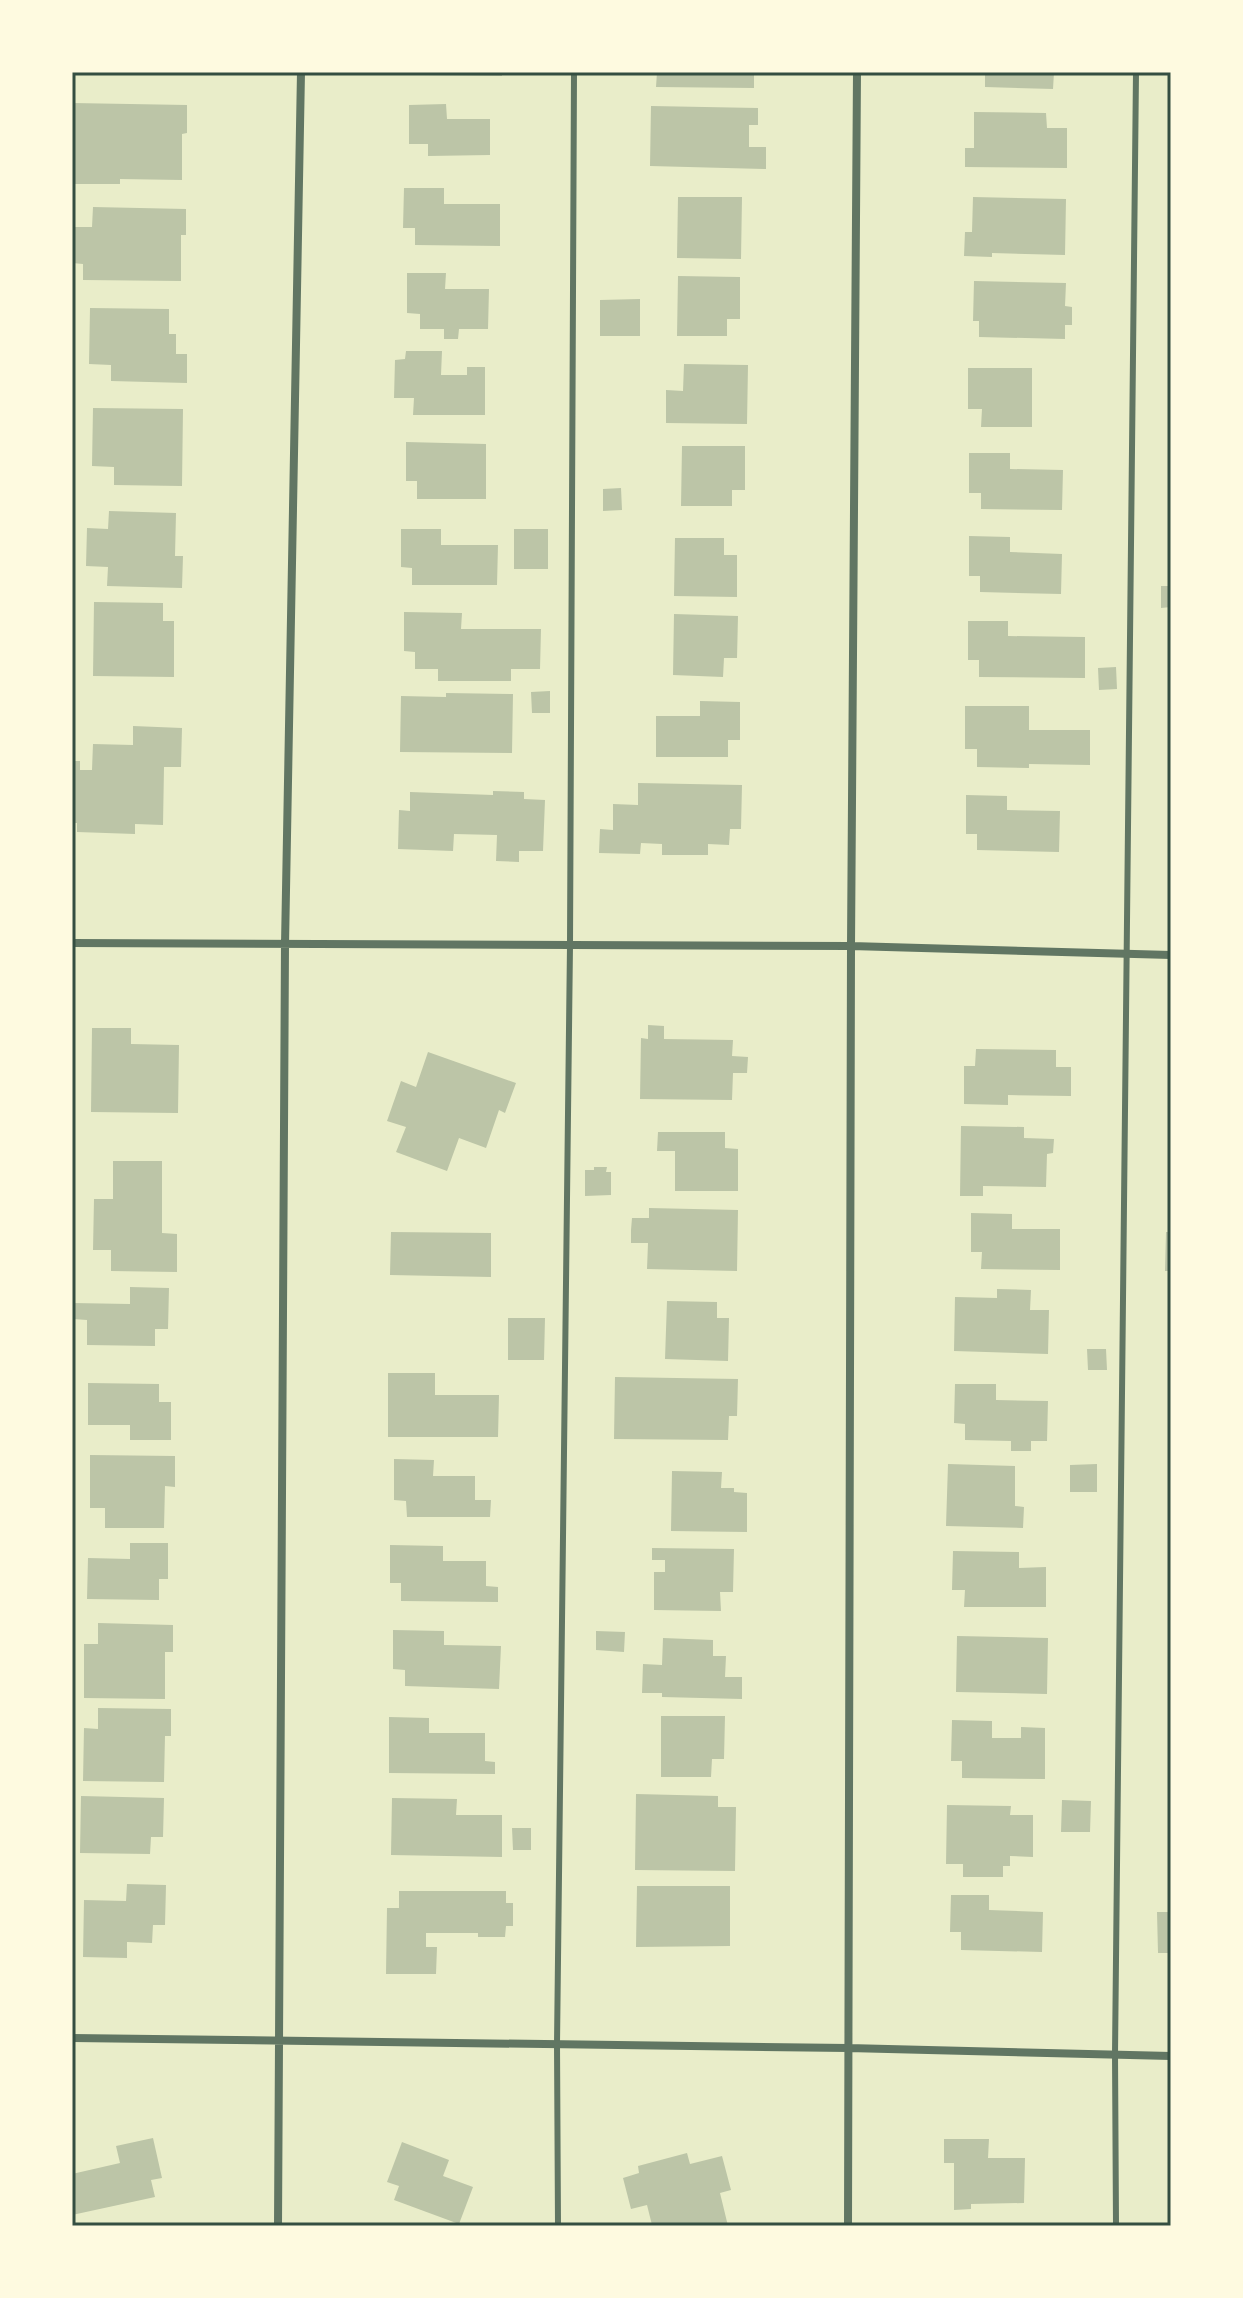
<svg xmlns="http://www.w3.org/2000/svg" width="1243" height="2298" font-family="Overpass,sans-serif">
	<style>
		.building { fill: #bcc5a7 }
		.lines { fill: none; stroke-linecap: round; stroke-linejoin: round }
		.service { stroke: #617663; stroke-width: 6 }
		.minor { stroke: #617663; stroke-width: 8 }
		.neatline { fill: none; stroke: #344e41; stroke-width: 3 }
	</style>
	<rect width="100%" height="100%" fill="#e9edc9"/>
	<path class="building" d="M423,72H502V76L423,75Z
		M657,72H754V88L656,87Z
		M985,72H1054L1053,89L985,87Z
		M72,103L187,105V133L182,134V180L120,179V184H74Z
		M446,104L447,119H490V155L428,156V144H409V105Z
		M651,106L758,108V125H749V147H766V169L650,166Z
		M974,112L1046,113L1047,128H1067V168L965,167V148H974Z
		M404,188H444V204H500V246L415,245V228H403Z
		M678,197H742L741,259L677,258Z
		M973,197L1066,199L1065,255L992,253V257L964,256L965,232H972Z
		M93,207L186,209V235H181V281L83,280V264L72,263V227H92Z
		M407,273H446L445,289H489L488,329H459L458,339H444V329H420V314L407,313Z
		M678,276L740,277V319H727V336H677Z
		M974,281L1066,283L1065,306L1072,307V325H1065V339L979,337V321H973Z
		M640,299V336H600V300Z
		M90,308L169,309V334H176V354H187V383L111,381V365L89,364Z
		M406,351H442L441,375H467V367H485V415H413L414,398H394L395,360L405,359Z
		M684,364L748,365L747,424L666,423V390L683,391Z
		M968,368H1032V427H981L982,409H968Z
		M93,408L183,409L182,486L114,485V467L92,466Z
		M406,442L486,444V499H417V481H406Z
		M682,446H745V490H732V506H681Z
		M969,453H1010V469L1063,470L1062,510L981,509V493H969Z
		M621,488L622,510L603,511V489Z
		M109,511L176,513L175,556H183L182,588L107,586L108,567L86,566L87,528L108,529Z
		M401,529H441V545H498L497,585H412V568L401,567Z
		M514,529H548V569H514Z
		M969,536L1010,537V552L1062,554L1061,594L980,592V576H969Z
		M675,538H724V555H737V597L674,596Z
		M1161,586H1171V607L1161,608Z
		M94,602L163,603V621H174V677L93,676Z
		M404,612L462,613L461,629H541L540,669H511V681H438V669H415V652L404,651Z
		M674,614L738,616L737,658H724L723,677L673,675Z
		M968,621H1008V636L1085,637V678L979,677V660H968Z
		M1116,667L1117,689L1099,690L1098,668Z
		M550,691V713H532L531,692Z
		M446,693L513,694L512,753L400,752L401,696L446,697Z
		M700,701L740,702V740H728V757H656V716H700Z
		M965,706H1029V730H1090V765L1029,764V768L977,767V749H965Z
		M133,726L182,728L181,767H164L163,825L135,824V834L77,832V823H72V761H80V770H92L93,744L133,745Z
		M638,783L742,785L741,829H730L729,845L708,844V855H662V844L641,843L640,854L599,853L600,829L613,830V804L638,805Z
		M493,791L524,792V799L545,800L543,851H519V862L496,861L497,835L454,834L453,851L398,849L399,810L410,811V792L493,795Z
		M966,795L1007,796V810L1060,811L1059,852L977,850V834H966Z
		M648,1025L664,1026V1039L733,1040L732,1056L748,1057L747,1073H733L732,1100L640,1099L641,1038L648,1039Z
		M92,1028H131V1044L179,1045L178,1113L91,1112Z
		M976,1049L1056,1050V1067H1071V1096L1008,1095V1105L964,1104V1066H975Z
		M428,1052L516,1083L505,1113L499,1110L486,1148L459,1138L447,1171L396,1152L406,1127L387,1121L401,1081L416,1087Z
		M961,1126L1024,1127V1138L1054,1139L1053,1153L1047,1154L1046,1187L983,1186V1196H960Z
		M658,1132H725V1148L738,1149V1191H675V1151H657Z
		M113,1161H162V1233L177,1234V1272L111,1271V1250H93L94,1199H113Z
		M594,1167H607L606,1172H611V1195L585,1196V1170H594Z
		M649,1208L738,1210L737,1271L647,1269L648,1243H631V1230L632,1218H649Z
		M971,1213L1012,1214V1229H1060V1270L981,1269L982,1252H971Z
		M391,1232L491,1233V1277L390,1275Z
		M1166,1232H1171V1271H1165Z
		M130,1287L169,1288L168,1329H155V1346L87,1345V1320L73,1319L72,1303L130,1304Z
		M997,1289L1031,1290L1030,1310H1049L1048,1354L954,1351L955,1297L997,1298Z
		M667,1301L717,1302V1318H729L728,1361L665,1359Z
		M508,1318H545L544,1360H508Z
		M1087,1349H1106L1107,1370H1088Z
		M388,1373H435V1395H499L498,1437H388Z
		M615,1377L738,1379L737,1416H729L728,1440L614,1439Z
		M88,1383L159,1384V1402H171V1440H130V1425H88Z
		M955,1384H996V1400L1048,1401L1047,1441H1031V1451H1011V1441L965,1440V1424L954,1423Z
		M90,1455L175,1456V1487L165,1486L164,1528H105V1508H90Z
		M394,1459L434,1460L433,1476H475V1500H491L490,1517H407L406,1501L394,1500Z
		M948,1464L1015,1466V1506L1024,1507L1023,1528L946,1526Z
		M1097,1464V1492H1070V1465Z
		M672,1471L722,1472L721,1488H734V1492L747,1493V1532L671,1531Z
		M130,1543H168V1579H159V1600L87,1599L88,1558L130,1559Z
		M390,1545L443,1546V1561H486V1586L498,1587V1602L401,1601V1583H390Z
		M652,1548L734,1549L733,1592H720L721,1611L654,1610V1572H665V1560H652Z
		M953,1551L1019,1552V1568L1046,1567V1607H964L965,1590H952Z
		M98,1623L173,1625V1652H165V1699L84,1698V1644H98Z
		M393,1630L444,1631V1645L501,1646L499,1689L405,1686V1670L393,1669Z
		M596,1631L625,1632L624,1652L596,1650Z
		M957,1636L1048,1638L1047,1694L956,1692Z
		M663,1638L713,1640V1656H726L725,1677H742V1699L662,1697V1693H642L643,1664L662,1665Z
		M98,1708L171,1709V1736H165L164,1782L83,1781L84,1728L98,1729Z
		M661,1716H725L724,1759H712L711,1777H661Z
		M389,1717L429,1718V1733H485V1761L495,1762V1774L389,1773Z
		M952,1720L992,1721V1738H1021V1727L1045,1728V1779L962,1778V1761H951Z
		M636,1794L718,1796V1807H736L735,1871L635,1870Z
		M81,1796L164,1798L163,1837H151L150,1854L80,1853Z
		M392,1798L457,1799L456,1815H502V1857L391,1855Z
		M1062,1800L1091,1801L1090,1832H1061Z
		M947,1805L1011,1806L1010,1815H1033V1857L1010,1856V1866H1003V1877H963V1864H946Z
		M512,1828H531V1850H513Z
		M127,1884L166,1885L165,1925H153L152,1943L127,1942V1958L83,1957L84,1900L126,1901Z
		M637,1886H730V1946L636,1947Z
		M399,1891H506V1903H513V1926H506L505,1937H478V1933H426V1947H437L436,1974H386L387,1908H399Z
		M951,1895H989V1910L1043,1912L1042,1952L961,1950V1932H950Z
		M1157,1912H1171V1953H1158Z
		M153,2138L162,2178L151,2180L155,2197L72,2215V2174L120,2163L116,2146Z
		M944,2139H989L988,2158H1025L1024,2203L971,2204V2209L954,2210V2163H944Z
		M402,2142L449,2160L443,2176L473,2187L459,2224L394,2200L399,2186L387,2182Z
		M687,2153L690,2164L722,2156L731,2190L720,2193L728,2226H691L690,2223L680,2226H660V2224L652,2225L647,2205L631,2209L623,2178L639,2173L638,2166Z"/>
	<g class="lines">
		<path class="service" d="M558,2226L557,2044L570,945L574,72
			M1116,2226L1115,2054L1136,72"/>
		<path class="minor" d="M72,943L851,946L1171,955
			M72,2038L848,2048L1171,2056
			M278,2226L285,945L301,72
			M848,2226L851,946L857,72"/>
	</g>
	<rect width="1243" height="2298" fill="none" stroke="#fefae0" stroke-width="148"/>
	<rect x="74" y="74" width="1095" height="2150" class="neatline"/>
</svg>
